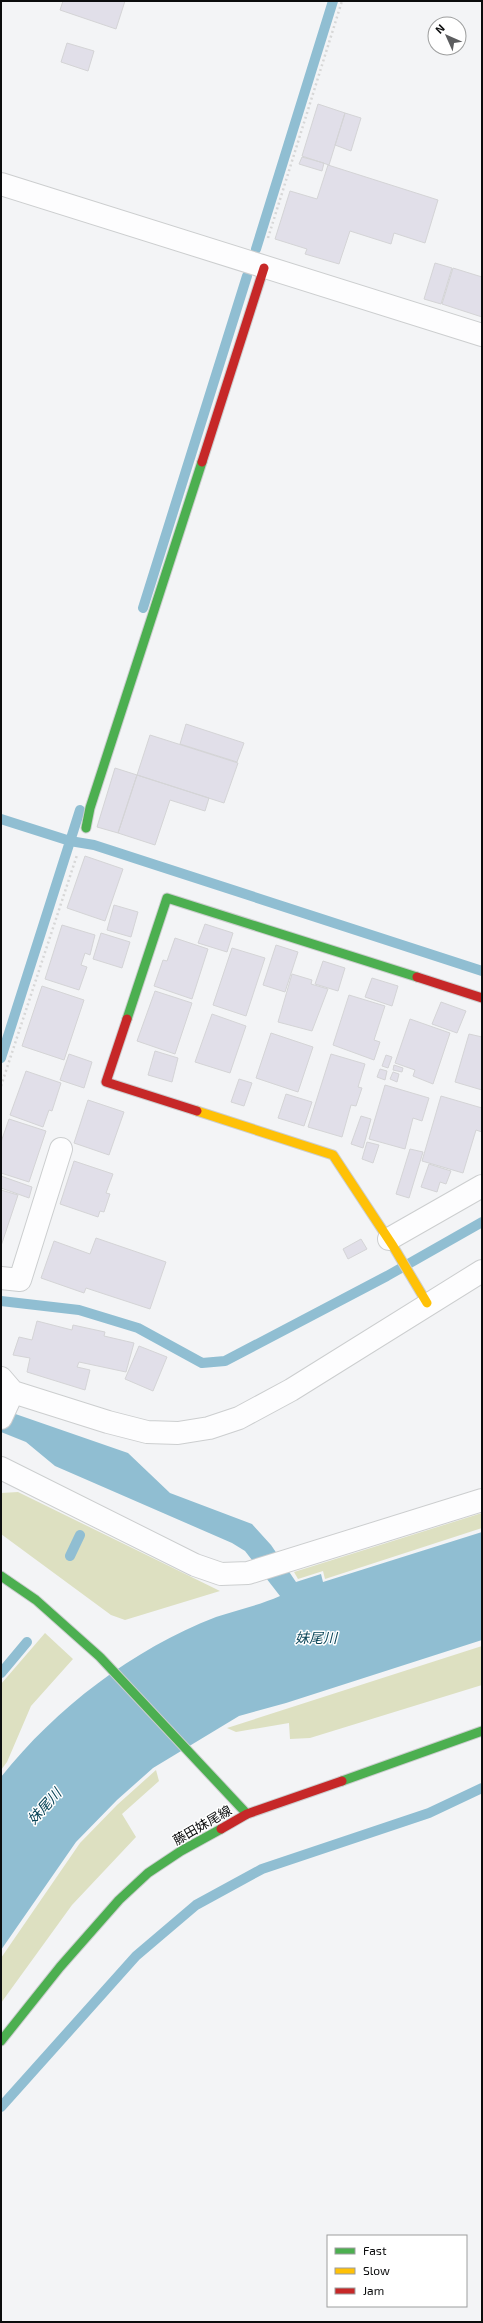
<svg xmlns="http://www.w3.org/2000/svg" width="483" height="2323" font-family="'Exo 2','Noto Sans JP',sans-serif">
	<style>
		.green { fill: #dde0c1 }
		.water { fill: #90bed2 }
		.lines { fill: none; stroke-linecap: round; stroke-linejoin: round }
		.stream { stroke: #90bed2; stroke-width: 10 }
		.building { fill: #e1dfe9; stroke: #d4d4d6 }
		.street-casing { stroke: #cccecf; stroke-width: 24 }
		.fast-casing { stroke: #cccecf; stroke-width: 11 }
		.slow-casing { stroke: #cccecf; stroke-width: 11 }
		.jam-casing { stroke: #cccecf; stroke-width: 11 }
		.path { stroke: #d7d7d7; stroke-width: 2.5; stroke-dasharray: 2 3; stroke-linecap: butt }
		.street { stroke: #fdfdfe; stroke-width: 22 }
		.fast { stroke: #4caf50; stroke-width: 9 }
		.slow { stroke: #ffc107; stroke-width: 9 }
		.jam { stroke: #c62828; stroke-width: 9 }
		.labels { text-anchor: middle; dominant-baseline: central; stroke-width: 3; stroke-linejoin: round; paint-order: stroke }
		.street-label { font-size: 13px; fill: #0b0c0d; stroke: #fff }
		.water-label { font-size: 14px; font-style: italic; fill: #0a4558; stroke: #fff }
	</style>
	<rect width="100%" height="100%" fill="#f3f4f6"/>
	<path class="green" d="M18,1492L220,1591L125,1620L111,1615L1,1534V1493Z
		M482,1513V1528L325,1579L323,1571L298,1579L294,1572Z
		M45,1633L73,1659L31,1706L7,1762L1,1770V1684Z
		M482,1646V1685L310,1738L290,1739L289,1723L236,1732L227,1728Z
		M156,1770L159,1781L122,1814L136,1837L72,1905L1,2003V1958L80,1843L117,1805Z"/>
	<path class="water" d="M1,1409L128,1453L170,1493L252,1524L271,1545L296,1582L321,1574L323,1582L482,1532V1640L286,1703L239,1716L153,1768L117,1800L76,1842L1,1950V1777C56,1708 133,1649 216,1617C237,1610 260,1605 280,1596L245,1551L232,1543L55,1466L26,1442L1,1432Z"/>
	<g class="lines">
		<path class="stream" d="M256,249L333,1
			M143,608L247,276
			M1,819L70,841L94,845L482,971
			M1,1058L80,810
			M1,1301L79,1310L138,1328L202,1363L225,1361L387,1276L482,1222
			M70,1556L80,1535
			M1,1673L27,1642
			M1,2107L136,1956L196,1905L262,1869L429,1813L482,1788"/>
	</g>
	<path class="building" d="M63,1H125L116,29L60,10Z
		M67,43L94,51L88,71L61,62Z
		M318,104L345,113L329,165L302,156Z
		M345,113L361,118L351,151L335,145Z
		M302,157L324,163L322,171L299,164Z
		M328,165L438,200L425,243L394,233L391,244L350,231L339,264L305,254L307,249L275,239L290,191L317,199Z
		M435,263L452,268L441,304L424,299Z
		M453,268L482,277V317L442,304Z
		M186,724L244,743L237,762L180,744Z
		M150,735L238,763L224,803L137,775Z
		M115,768L137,775L118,833L97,827Z
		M137,775L209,798L205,811L170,800L155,845L118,833Z
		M85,856L123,869L105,921L67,908Z
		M114,905L138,912L131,937L107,930Z
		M205,924L233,933L227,952L198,943Z
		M62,925L95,935L90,955L85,953L81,965L87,967L79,990L45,979Z
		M101,933L130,942L122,968L93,959Z
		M175,938L208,949L192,999L154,986L163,960L167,961Z
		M276,945L298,952L285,992L263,985Z
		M232,948L265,958L246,1016L213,1005Z
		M323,961L345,968L338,991L315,984Z
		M292,974L312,980L311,984L328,989L312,1031L278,1022Z
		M372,978L398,986L392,1006L365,997Z
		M42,986L84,1000L64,1060L22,1046Z
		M155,991L192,1003L175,1054L137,1041Z
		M349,995L385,1006L374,1040L380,1042L374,1060L333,1045Z
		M441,1002L466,1011L457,1033L432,1024Z
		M212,1014L246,1026L230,1073L195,1062Z
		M410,1019L450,1033L433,1084L413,1076L415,1070L395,1063Z
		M271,1033L313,1047L298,1092L256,1078Z
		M469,1034L482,1037V1090L455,1082Z
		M155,1051L178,1058L172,1082L148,1075Z
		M69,1054L92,1062L84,1088L60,1080Z
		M331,1054L365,1064L358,1087L362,1088L356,1106L351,1105L342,1137L308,1127Z
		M386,1055L392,1057L388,1068L382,1066Z
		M394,1065L403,1068L402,1072L393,1070Z
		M380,1069L387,1071L385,1080L377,1077Z
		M26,1071L61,1083L52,1111L49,1110L43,1127L10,1115Z
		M393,1072L399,1074L397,1082L390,1079Z
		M239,1079L252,1083L244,1106L231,1102Z
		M385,1085L429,1098L422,1121L413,1118L405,1149L369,1139Z
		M286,1094L312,1102L304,1126L278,1118Z
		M441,1096L482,1108V1132L476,1130L463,1173L422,1161Z
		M88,1100L124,1112L109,1155L74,1143Z
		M361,1116L371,1119L363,1148L351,1144Z
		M9,1119L46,1131L29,1182L1,1173V1142Z
		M367,1142L379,1145L373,1163L362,1159Z
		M410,1149L423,1152L409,1198L396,1194Z
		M74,1161L113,1174L106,1193L110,1194L104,1212L100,1211L98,1217L60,1204Z
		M429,1164L451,1171L446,1184L440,1182L437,1192L421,1187Z
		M1,1176L32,1187L29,1198L1,1188Z
		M1,1190L18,1195L1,1246Z
		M96,1238L166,1262L150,1309L86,1288L84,1293L41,1278L54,1241L90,1254Z
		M361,1239L367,1249L348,1259L343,1249Z
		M37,1321L72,1330L73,1325L105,1332L104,1336L134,1343L126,1372L79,1362L77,1367L90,1370L85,1390L27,1372L30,1358L13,1355L19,1337L32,1340Z
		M139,1346L167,1357L153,1391L125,1379Z"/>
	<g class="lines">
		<defs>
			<path id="street" d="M1,184L482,335
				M389,1239L482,1186
				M1,1278L20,1280L61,1149
				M1,1378L13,1392L108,1422L147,1432L178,1433L209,1428L239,1418L291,1390L482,1271
				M1,1418L13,1392
				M1,1468L195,1565L221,1574L248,1573L482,1500"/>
			<path id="fast" d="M86,828L90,808L202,462
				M127,1019L167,898L417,977
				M1,1576L36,1600L100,1657L247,1814
				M342,1781L482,1731
				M1,2041L60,1967L119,1900L148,1873L181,1851L221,1829"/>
			<path id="slow" d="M197,1111L333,1155L393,1246L427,1303"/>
			<path id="jam" d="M202,462L264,268
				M417,977L482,998
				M127,1019L106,1082L197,1111
				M221,1829L247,1814L342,1781"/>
		</defs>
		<use href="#street" class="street-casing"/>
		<use href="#fast" class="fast-casing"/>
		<use href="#slow" class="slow-casing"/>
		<use href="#jam" class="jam-casing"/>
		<path class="path" d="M268,238L342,1
			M1,1086L77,855"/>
		<use href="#street" class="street"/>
		<use href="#fast" class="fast"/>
		<use href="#slow" class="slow"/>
		<use href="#jam" class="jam"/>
	</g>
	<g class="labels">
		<g class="street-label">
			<text transform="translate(202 1825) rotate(-30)">藤田妹尾線</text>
		</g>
		<g class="water-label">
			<text x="316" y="1637">妹尾川</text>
			<text transform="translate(44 1806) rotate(-48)">妹尾川</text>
		</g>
	</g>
	<rect width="483" height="2323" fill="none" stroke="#0b0c0d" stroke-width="4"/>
	<rect x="327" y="2235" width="140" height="72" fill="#ffffff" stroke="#9d9e9e"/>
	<rect x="335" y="2248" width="20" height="6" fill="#4caf50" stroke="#9d9e9e"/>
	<text x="363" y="2255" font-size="12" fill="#0b0c0d">Fast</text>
	<rect x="335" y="2268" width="20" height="6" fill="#ffc107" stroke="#9d9e9e"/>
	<text x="363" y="2275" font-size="12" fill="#0b0c0d">Slow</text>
	<rect x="335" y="2288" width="20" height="6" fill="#c62828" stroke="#9d9e9e"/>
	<text x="363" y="2295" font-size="12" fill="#0b0c0d">Jam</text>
	<g transform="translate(447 36) rotate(315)"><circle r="19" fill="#ffffff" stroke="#9d9e9e"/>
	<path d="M0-3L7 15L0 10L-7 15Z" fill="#5c5d5f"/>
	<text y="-6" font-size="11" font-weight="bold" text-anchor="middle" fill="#0b0c0d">N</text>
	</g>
</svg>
